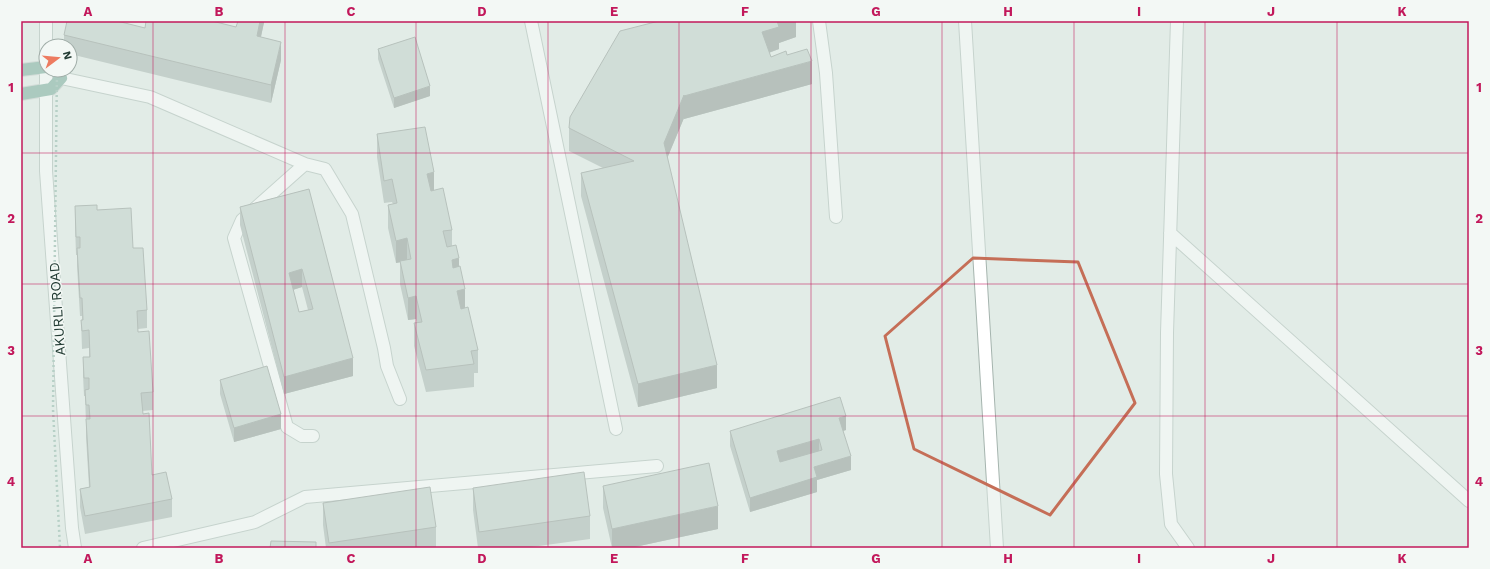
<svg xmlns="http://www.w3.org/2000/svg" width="1490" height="569" font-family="'Work Sans',sans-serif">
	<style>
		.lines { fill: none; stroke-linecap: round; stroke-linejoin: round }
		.minor-casing { stroke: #a5b4ae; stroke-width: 14 }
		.major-casing { stroke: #c1c8c6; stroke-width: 14 }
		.minor { stroke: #fff; stroke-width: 12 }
		.major { stroke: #68a08e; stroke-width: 12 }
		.path-bridge { stroke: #84ae9f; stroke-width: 2.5; stroke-dasharray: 2 3; stroke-linecap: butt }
		.wall { fill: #a1ada8; fill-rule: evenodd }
		.shaded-wall { fill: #838d88 }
		.building { fill: #bbc9c3; stroke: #838d88; fill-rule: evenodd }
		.marked { fill: none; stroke: #c56e57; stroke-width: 3; stroke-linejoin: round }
		.grid { fill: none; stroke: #c2185b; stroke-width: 1; stroke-opacity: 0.55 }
		.labels { text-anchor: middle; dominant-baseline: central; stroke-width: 3; stroke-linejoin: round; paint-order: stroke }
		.street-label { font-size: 14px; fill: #233c34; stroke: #f3f8f5 }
		.neatline { fill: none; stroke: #c2185b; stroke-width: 1.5 }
		.grid-label { font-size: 13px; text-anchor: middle; font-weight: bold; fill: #c2185b }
	</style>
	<rect width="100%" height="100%" fill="#e2ece7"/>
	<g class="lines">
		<defs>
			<path id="minor" d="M46,21V54
				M531,21L616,429
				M819,21L826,73L836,217
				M965,21L997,548
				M1177,21L1167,333L1166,474L1171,524L1188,548
				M46,70V171L72,528L75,548
				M61,78L150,97L305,164L325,169L352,214L384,348L387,366L400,399
				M305,164L242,220L234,238L287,427L302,436H313
				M1170,233L1469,501
				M143,548L255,522L305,497L657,466"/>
			<path id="major" d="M21,70L46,67
				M21,94L51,89L61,78L55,70"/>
		</defs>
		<use href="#minor" class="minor-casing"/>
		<use href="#major" class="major-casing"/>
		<use href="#minor" class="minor"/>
		<use href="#major" class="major"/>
		<path class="path-bridge" d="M57,70L53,409L60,548"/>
	</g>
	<path class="wall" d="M264,21L261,37L281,60L271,103L70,54V46H64V35L145,28L236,27Z
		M796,21V37L779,43V49L769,53L771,57L787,55L812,84L684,119V118L667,158L717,388L638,407L581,196V173L603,168L569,151V128Z
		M378,49L430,96L394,108L378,59Z
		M377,134L434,190L452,230V245L459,266L465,308L478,350V373H474V387L426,392L414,346V323H417L416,319L408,320L400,284V262L396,263L388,228V205L393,204L392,202L384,203L377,157Z
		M309,189L353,376L284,394L240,225V207ZM302,287L308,310L299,312L293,290Z
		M75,206L97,210L133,248L147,310V328L138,329V332L153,392V410L142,411L152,475L172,499V517L85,534L80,507V489L89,487L86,437V423L85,396H84L83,375V357H89V348L82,349L81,320H82V316H80L77,266V255H76L75,224Z
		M220,380L281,429L234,442L220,394Z
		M846,430L843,431L851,470L817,480V492L750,512L730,446V431Z
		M603,486L718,529L630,548H612L603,508Z
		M473,488L590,516V539L524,548H478L473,510Z
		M323,503L436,527V548H326L323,525Z"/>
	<path class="shaded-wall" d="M260,21H264V23L257,54V36Z
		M777,21H796V37L779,43V49L762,55V32Z
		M281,42V60L271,103V85Z
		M812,61V84L684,119V96Z
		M430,86V96L394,108V98Z
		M684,95V118L664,166V143Z
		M434,172V195L427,196V174Z
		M407,238V261L396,263V241Z
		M459,258V281L452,283V260Z
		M302,269V287L289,291V273Z
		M465,289V312L457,313V291Z
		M416,296V319L408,320V298Z
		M353,358V376L284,394V377Z
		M717,365V388L638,407V384Z
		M281,414V429L234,442V428Z
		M846,416V430L839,432V418Z
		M819,439V453L777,465V451Z
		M851,456V470L817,480V492L750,512V498L814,467Z
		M718,506V529L630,548H612V529Z"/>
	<path class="building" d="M67,21H117L145,28L146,21H212L236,27L238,21H260L257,36L281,42L271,85L64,35Z
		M659,21H777L779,27L762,32L771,57L786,51L787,55L807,49L812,61L684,96V95L664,143L717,365L638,384L581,173L634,161L569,128L570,117L620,31Z
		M415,37L430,86L394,98L378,49Z
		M425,127L434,172L427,174L431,191L443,188L452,230L443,231L447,247L456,245L459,258L452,260L453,268L460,266L465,289L457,291L461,309L468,307L478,350L471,351L474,364L426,370L414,323L422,322L416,296L408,298L400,261L411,259L407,238L396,241L388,205L397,203L392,179L384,181L377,134Z
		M309,189L353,358L284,377L240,207ZM302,269L313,309L299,312L289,273Z
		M97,205V210L131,208L133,248H143L147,310L137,311L138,332L149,331L153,392L141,393L143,414L149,413L152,475L166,472L172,499L85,516L80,489L90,487L86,419H90L89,405H86L85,390L89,389V378H84L83,357H90L89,330L82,331L81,320H83L82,298H80L77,248H80V237H76L75,206Z
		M267,366L281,414L234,428L220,380Z
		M840,397L846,416L839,418L851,456L814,467L817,477L750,498L730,431ZM819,439L822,450L780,462L777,451Z
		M709,463L718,506L612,529L603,486Z
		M584,472L590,516L479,532L473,488Z
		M430,487L436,527L329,543L323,503Z
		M271,541L316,542V548H270Z"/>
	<path d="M0 0H1490V569H0ZM973,258L1078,262L1135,403L1050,515L914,449L885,336Z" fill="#e2ece7" fill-opacity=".55" fill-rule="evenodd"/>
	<path class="marked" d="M973,258L1078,262L1135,403L1050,515L914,449L885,336Z"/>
	<path class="grid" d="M153,21V548M285,21V548M416,21V548M548,21V548M679,21V548M811,21V548M942,21V548M1074,21V548M1205,21V548M1337,21V548M21,153H1469M21,284H1469M21,416H1469"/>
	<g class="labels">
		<g class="street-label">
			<text transform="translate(57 309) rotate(-94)">AKURLI ROAD</text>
		</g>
	</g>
	<rect width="1490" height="569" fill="none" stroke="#f3f8f5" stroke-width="44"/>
	<g transform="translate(58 58) rotate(74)"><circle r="19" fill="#f3f8f5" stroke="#a0ada8"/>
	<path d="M0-3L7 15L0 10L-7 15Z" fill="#ed7b60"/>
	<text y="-6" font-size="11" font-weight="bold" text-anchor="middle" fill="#233c34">N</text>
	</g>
	<rect x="22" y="22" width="1446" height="525" class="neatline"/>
	<g class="grid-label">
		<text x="88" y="16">A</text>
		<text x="219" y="16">B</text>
		<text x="351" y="16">C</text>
		<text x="482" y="16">D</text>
		<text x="614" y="16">E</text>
		<text x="745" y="16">F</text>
		<text x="876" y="16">G</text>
		<text x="1008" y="16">H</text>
		<text x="1139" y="16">I</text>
		<text x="1271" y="16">J</text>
		<text x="1402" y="16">K</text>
		<text x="11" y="92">1</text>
		<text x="1479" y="92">1</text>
		<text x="11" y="223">2</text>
		<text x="1479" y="223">2</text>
		<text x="11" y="355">3</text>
		<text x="1479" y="355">3</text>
		<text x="11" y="486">4</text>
		<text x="1479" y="486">4</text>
		<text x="88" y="563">A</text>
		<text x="219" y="563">B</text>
		<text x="351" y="563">C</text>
		<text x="482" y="563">D</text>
		<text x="614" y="563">E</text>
		<text x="745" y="563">F</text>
		<text x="876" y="563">G</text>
		<text x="1008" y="563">H</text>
		<text x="1139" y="563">I</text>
		<text x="1271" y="563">J</text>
		<text x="1402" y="563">K</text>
	</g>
</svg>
